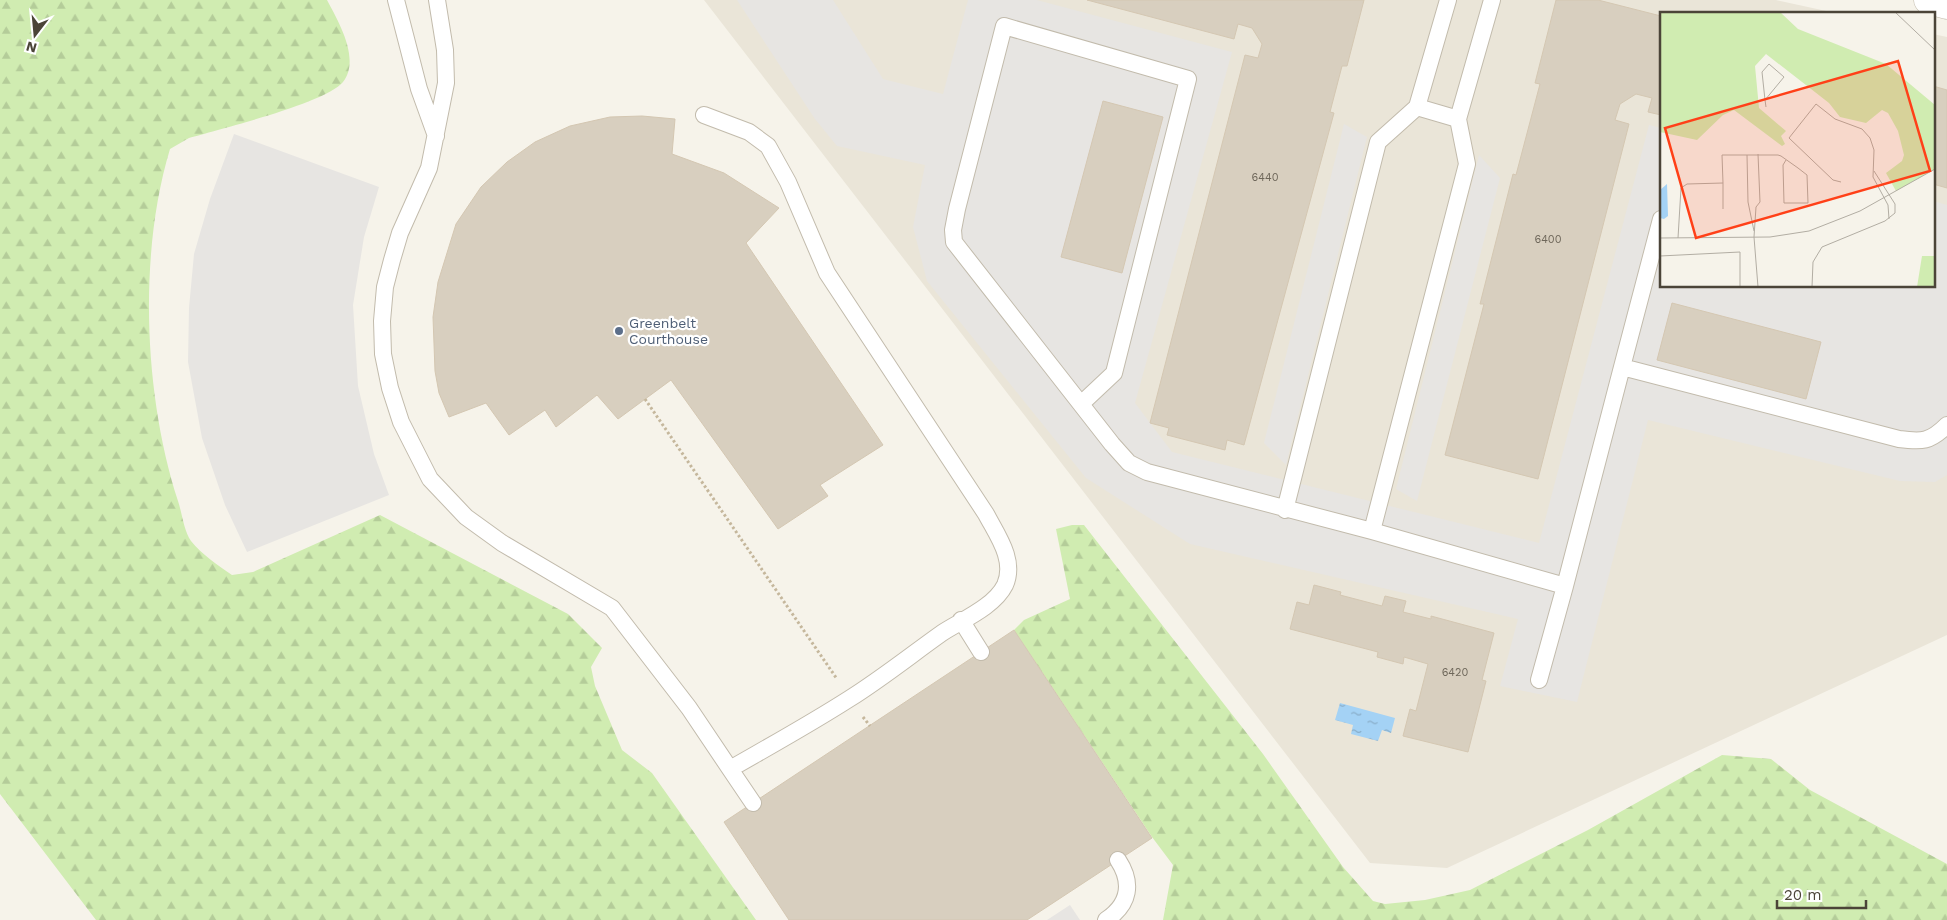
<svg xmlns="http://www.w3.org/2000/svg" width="1947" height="920" font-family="'Work Sans',sans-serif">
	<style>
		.residential { fill: #eae5d8 }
		.forest { fill: url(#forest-firs) }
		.parking { fill: #e7e5e2; fill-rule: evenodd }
		.water { fill: url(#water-ripples) }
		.building { fill: #d8cfbf; stroke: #d4c7b2 }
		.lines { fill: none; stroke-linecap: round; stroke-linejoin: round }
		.service-casing { stroke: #c2bbac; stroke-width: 18 }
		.tertiary-casing { stroke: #c2bbac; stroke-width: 29 }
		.path { stroke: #c5b79c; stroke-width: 3; stroke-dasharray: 2.5 2.5; stroke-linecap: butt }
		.service { stroke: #fff; stroke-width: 16 }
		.tertiary { stroke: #fff; stroke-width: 28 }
		.service-dot { fill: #5c6f8a; stroke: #fff; stroke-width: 2 }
		.labels { text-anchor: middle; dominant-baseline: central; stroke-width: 4.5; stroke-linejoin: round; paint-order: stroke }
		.number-label { font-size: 11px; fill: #6e675a }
		.service-label { font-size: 14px; fill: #4e5e75; stroke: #fff; text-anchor: start }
		.inset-road { fill: none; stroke: #b2ada3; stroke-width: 1 }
		.view { fill: #ff4018; fill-opacity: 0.15; stroke: #ff4018; stroke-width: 2.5 }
		.inset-edge { fill: none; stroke: #4b4438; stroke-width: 2.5 }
	</style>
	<defs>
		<pattern id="forest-firs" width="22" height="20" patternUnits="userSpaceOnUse" patternTransform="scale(1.25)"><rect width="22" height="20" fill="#d0ecb1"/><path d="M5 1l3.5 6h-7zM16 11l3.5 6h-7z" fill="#b4cc99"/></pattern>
		<pattern id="water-ripples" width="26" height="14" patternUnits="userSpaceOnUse" patternTransform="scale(1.25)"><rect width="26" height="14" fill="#a4d2f5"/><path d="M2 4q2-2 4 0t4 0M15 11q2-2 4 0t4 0" fill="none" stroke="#88acc7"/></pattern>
	</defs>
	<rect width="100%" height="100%" fill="#f6f3ea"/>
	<path class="residential" d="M704,0H1776L1840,14H1661V286H1933V34L1947,37V635L1447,868L1370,863Z"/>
	<path class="forest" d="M0,0H327C338,21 361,59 343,82C326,103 220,129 189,138L170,149C138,255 144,396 178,501C182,513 184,531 191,541C201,554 219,566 232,575L253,572L380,515L568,614L602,648L591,667L595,686L622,750L652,773L756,920H96L0,794Z
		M1072,525H1084L1263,754L1343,867L1373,901L1385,904L1425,900L1470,890L1588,830L1722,755L1771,759L1810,790L1947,864V920H1163L1173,865L1152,837L1014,630L1024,620L1070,599L1056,529Z"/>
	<path class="parking" d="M737,0H833L883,79L943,94L968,0H1037L1232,52L1135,403L1172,452L1539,543L1649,125L1661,128V286H1933V201L1947,205V475L1935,482L1900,481L1648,420L1577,702L1500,686L1518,619L1190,544L1086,478L927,281L913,227L925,165L837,146L815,119ZM1103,101L1163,118L1122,273L1062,257ZM1672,303L1821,342L1806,399L1657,360Z
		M1344,124L1367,137L1286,465L1264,443Z
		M234,134L379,187L364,237L353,305L358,386L374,454L389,495L247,552L225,505L202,438L188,362L189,308L194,254L210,199Z
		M1479,155L1500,178L1417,501L1396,489Z
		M1070,905L1080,920H1047Z"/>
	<path class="water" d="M1340,703L1395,718L1391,733L1382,730L1378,741L1351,734L1353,725L1335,720Z"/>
	<path class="building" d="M1087,0H1364L1347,66H1342L1330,112L1334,113L1244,445L1227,440L1225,450L1167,435L1169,428L1150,423L1245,55L1258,58L1262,44L1252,28L1238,24L1234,39Z
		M1556,0H1598L1661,16V115L1648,112L1652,98L1636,94L1620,104L1615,120L1629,124L1538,479L1445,455L1484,304H1480L1513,174L1516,175L1540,84L1535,83Z
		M1933,86L1947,90V188L1933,184Z
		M1103,101L1163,117L1122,273L1061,257Z
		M642,116L675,119L672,154L724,173L779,208L746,243L883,445L820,485L828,496L778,529L671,380L618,419L597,395L556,427L545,410L509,435L486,403L449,417L439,393L435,371L433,317L438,282L456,224L481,187L507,162L535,142L570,126L610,117Z
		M1672,303L1821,342L1806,399L1657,360Z
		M1314,585L1341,592L1340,595L1382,606L1385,596L1406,601L1403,612L1431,619V616L1494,633L1482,680L1486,681L1468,752L1403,736L1410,709L1416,711L1428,664L1404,657L1403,664L1377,657L1378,652L1290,629L1297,602L1309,605Z
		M1014,630L1152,838L1027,920H789L724,822Z"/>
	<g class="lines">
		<defs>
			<path id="service" d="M396,0L419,89L436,136
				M437,0L445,50L446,83L429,168L400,233L392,260L385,287L382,321L383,354L390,388L401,422L430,479L466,517L502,543L612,608L689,708L730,769C770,746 810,724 849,699C881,679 911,655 942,633C962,620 994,607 1005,585C1016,560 997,535 986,514L827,273L788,182L768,146L749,132L704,115
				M1417,107L1458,119
				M1622,367L1661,219
				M1081,404L1114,373L1188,79L1004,26L957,209L953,230L954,242L1112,444L1129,463L1147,472L1372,531L1565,586L1622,367L1899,439C1922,442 1930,442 1947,425
				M1285,510L1378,142L1417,107L1448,0
				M1372,531L1467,164L1458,119L1492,0
				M961,620L981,652
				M1539,680L1565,586
				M730,769L753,803
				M1106,920C1130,904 1133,883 1118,860"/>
			<path id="tertiary" d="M1928,0L1947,5"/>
		</defs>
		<use href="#service" class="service-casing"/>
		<use href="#tertiary" class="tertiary-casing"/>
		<path class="path" d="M645,399L837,679
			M863,717L870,726"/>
		<use href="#service" class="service"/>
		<use href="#tertiary" class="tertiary"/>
	</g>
	<circle class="service-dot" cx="619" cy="331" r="5"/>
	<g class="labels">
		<g class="number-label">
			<text x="1265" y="177">6440</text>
			<text x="1548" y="239">6400</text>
			<text x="1455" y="672">6420</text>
		</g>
		<g class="service-label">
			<text x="629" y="323">Greenbelt<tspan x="629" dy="16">Courthouse</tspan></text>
		</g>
	</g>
	<g transform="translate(1660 12)">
		<rect width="275" height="275" fill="#f6f3ea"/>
		<path d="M0,0H120L138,17L226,52L275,93V157L236,179L226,161L242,149L244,143L238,119L228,101L222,98L206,111L180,105L169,91L106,42L95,54L99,96L126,119L121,124L125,132L122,134L74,98L63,103L37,128L0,120ZM262,244H275V275H257Z" fill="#d0ecb1"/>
		<path d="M7,172L8,204L4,207L0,206V178Z" fill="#a4d2f5"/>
		<path class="inset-road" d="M235,0L275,38M105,88L102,60L109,52L124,65L105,88L106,95M87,143L88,190L94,219M181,170L173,168L129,126L156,92L175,107L202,117L210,126L214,138L213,165L228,193L229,207M63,171V197M0,226L110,225L149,219L200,199L275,157M18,226L21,176L27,172L63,171L62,143H118L121,144L138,156L147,163L148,191H124L123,153L126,148M0,244L80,240V275M98,275L94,225L96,195L100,190L98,142M152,275L153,250L162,235L225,209L235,201V192L214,159"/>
		<path class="view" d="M238,49L270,159L36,226L5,116Z"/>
		<rect width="275" height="275" class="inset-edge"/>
	</g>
	<g transform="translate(35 35) rotate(196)" stroke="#ffffff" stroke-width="4" paint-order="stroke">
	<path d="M0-4L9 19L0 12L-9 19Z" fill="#4b4438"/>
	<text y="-8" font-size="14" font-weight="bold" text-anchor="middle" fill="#4b4438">N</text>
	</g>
	<path d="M1777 900v8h89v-8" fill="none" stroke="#4b4438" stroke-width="2.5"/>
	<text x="1784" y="900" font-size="15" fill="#4b4438" stroke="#ffffff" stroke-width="4" paint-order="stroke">20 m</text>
</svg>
